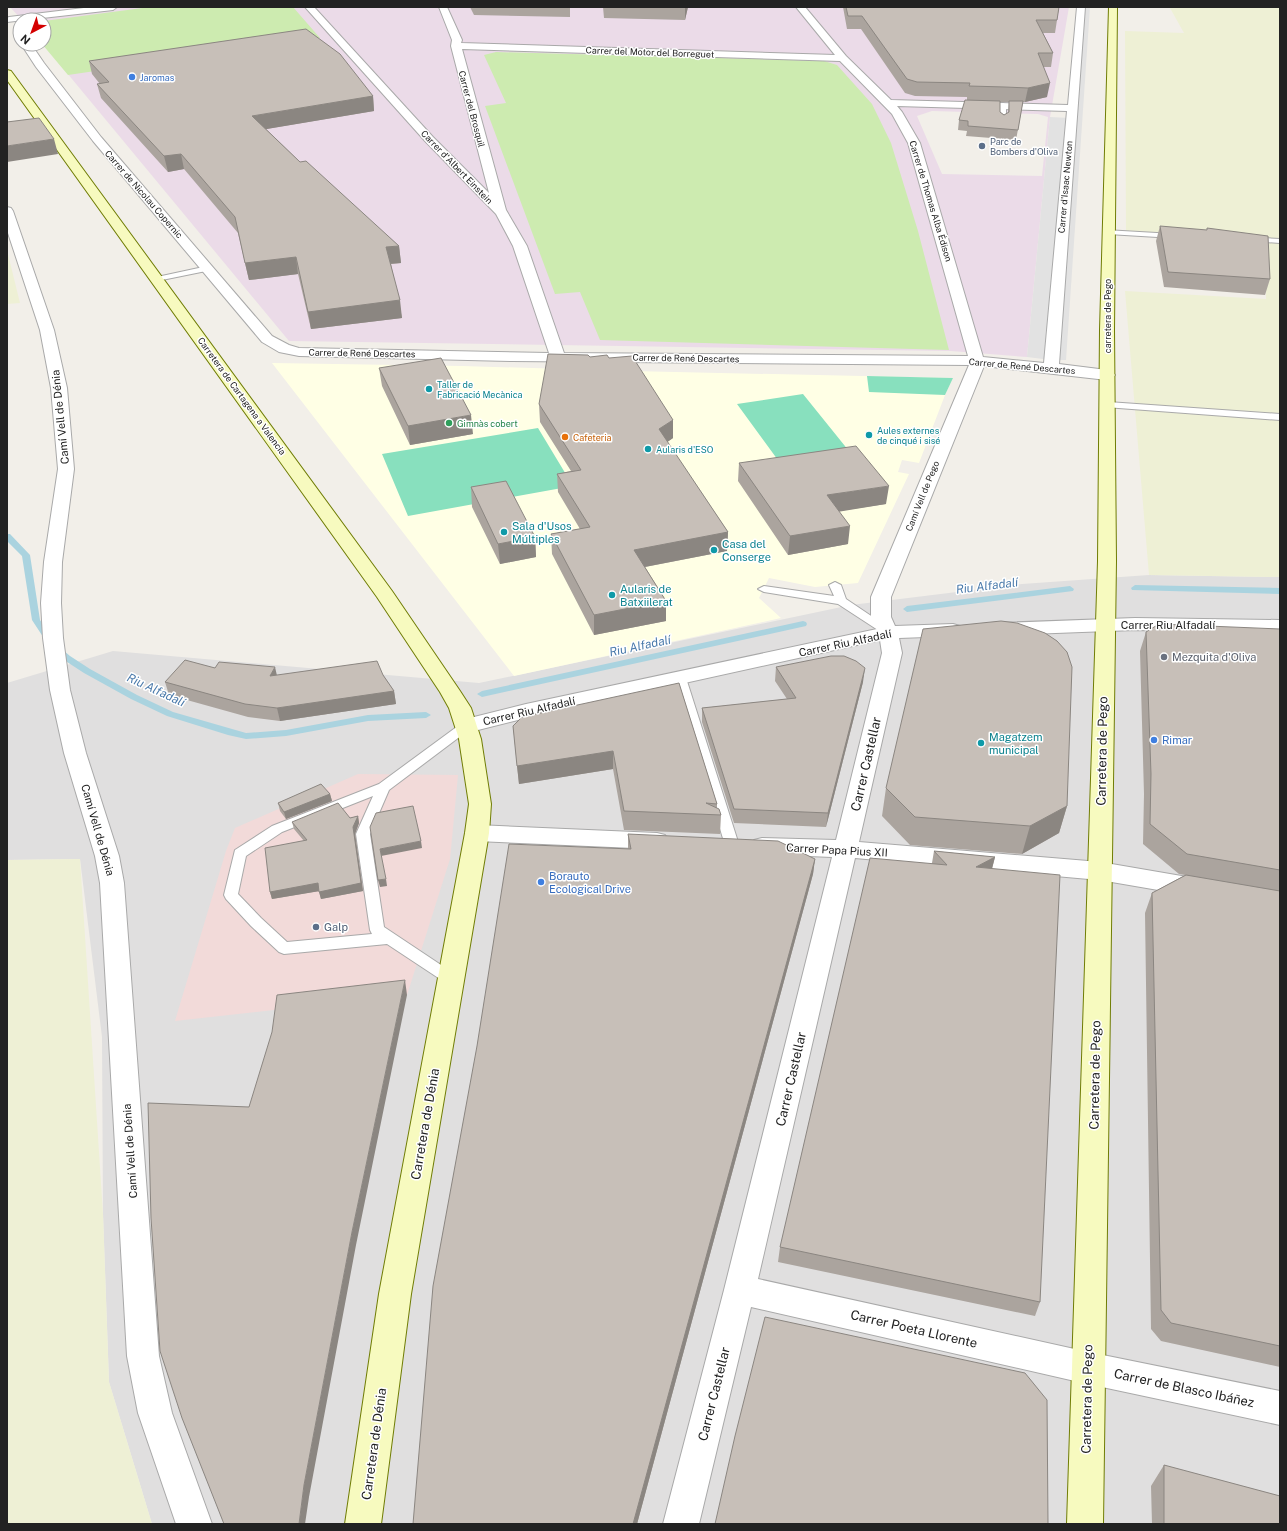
<svg xmlns="http://www.w3.org/2000/svg" width="1287" height="1531" font-family="'Public Sans',sans-serif">
	<style>
		.residential { fill: #e0dfdf }
		.commercial { fill: #f2dad9 }
		.industrial { fill: #ebdbe8; fill-rule: evenodd }
		.education { fill: #ffffe5 }
		.farmland { fill: #eef0d5 }
		.grass { fill: #cdebb0 }
		.pitch { fill: #88e0be }
		.parking { fill: #e2e2e2 }
		.lines { fill: none; stroke-linecap: round; stroke-linejoin: round }
		.stream { fill: #aad3df; fill-rule: evenodd }
		.service-casing { stroke: #a9a9a9; stroke-width: 2 }
		.minor-casing { stroke: #a9a9a9; stroke-width: 2 }
		.secondary-casing { stroke: #707d05; stroke-width: 2 }
		.service { fill: #fff; fill-rule: evenodd }
		.minor { fill: #fff; fill-rule: evenodd }
		.secondary { fill: #f7fabf; fill-rule: evenodd }
		.wall { fill: #aba49e; fill-rule: evenodd }
		.shaded-wall { fill: #8b8681 }
		.building { fill: #c7bfb8; stroke: #8b8681 }
		.shop-dot { fill: #3f7fe0; stroke: #fff; stroke-width: 1.5 }
		.service-dot { fill: #5c6f8a; stroke: #fff; stroke-width: 1.5 }
		.culture-dot { fill: #0f9aa8; stroke: #fff; stroke-width: 1.5 }
		.leisure-dot { fill: #2e9e5b; stroke: #fff; stroke-width: 1.5 }
		.food-dot { fill: #e8710a; stroke: #fff; stroke-width: 1.5 }
		.worship-dot { fill: #6b7280; stroke: #fff; stroke-width: 1.5 }
		.labels { text-anchor: middle; dominant-baseline: central; stroke-width: 3; stroke-linejoin: round; paint-order: stroke }
		.far-street-label { font-size: 9px; fill: #222; stroke: #fff }
		.far-shop-label { font-size: 9px; fill: #366cbe; stroke: #fff; text-anchor: start }
		.far-service-label { font-size: 9px; fill: #4e5e75; stroke: #fff; text-anchor: start }
		.far-culture-label { font-size: 9px; fill: #0d838f; stroke: #fff; text-anchor: start }
		.far-leisure-label { font-size: 9px; fill: #27864d; stroke: #fff; text-anchor: start }
		.far-food-label { font-size: 9px; fill: #c56008; stroke: #fff; text-anchor: start }
		.street-label { font-size: 11px; fill: #222; stroke: #fff }
		.culture-label { font-size: 11px; fill: #0d838f; stroke: #fff; text-anchor: start }
		.worship-label { font-size: 11px; fill: #5b616d; stroke: #fff; text-anchor: start }
		.shop-label { font-size: 11px; fill: #366cbe; stroke: #fff; text-anchor: start }
		.service-label { font-size: 11px; fill: #4e5e75; stroke: #fff; text-anchor: start }
		.water-label { font-size: 12px; font-style: italic; fill: #4a7aab; stroke: #fff }
		.near-street-label { font-size: 13px; fill: #222; stroke: #fff }
	</style>
	<rect width="100%" height="100%" fill="#f2efe9"/>
	<path class="residential" d="M1149,575L1280,577V1524H152L109,1382L103,1214L102,1037L80,859L7,860V683L113,651L479,683L851,605L1022,584Z"/>
	<path class="commercial" d="M358,774L458,775L450,859L407,995L175,1021L226,851L235,828Z"/>
	<path class="industrial" d="M10,7H1069L1050,117L1027,357L951,351L289,341L43,44H44V20H22ZM932,111L1038,114L1048,117L1042,176L942,174L917,116Z"/>
	<path class="education" d="M272,363L462,366L631,371L953,378L945,395L919,463L902,460L898,472L909,474L858,583L815,587L769,578L759,598L781,618L514,676Z"/>
	<path class="farmland" d="M1151,7H1280V577L1149,575L1125,291L1266,299L1265,237L1126,231L1125,31L1184,33L1170,8Z
		M7,250L20,303L7,304Z
		M80,859L103,1214L109,1382L152,1524H7V860Z"/>
	<path class="grass" d="M150,7H293L320,38L68,75L42,44H44V21Z
		M496,52L824,61L837,65L872,104L891,143L918,231L949,350L600,340L580,292L555,294L485,106L506,103L484,55Z"/>
	<path class="pitch" d="M867,376L953,378L945,395L869,392Z
		M803,394L853,456L783,467L737,404Z
		M538,428L573,486L408,516L382,454Z"/>
	<path class="parking" d="M1081,7H1090L1066,360H1051L1027,357L1050,117L1070,118Z"/>
	<g class="lines">
		<path class="stream" d="M7,534H10L30,555L40,620L57,645L70,656L90,669L137,695L173,712L246,733L286,730L368,715L426,712L431,715L426,718L368,721L286,736L246,739L228,735L167,716L131,699L84,673L64,660L51,649L32,620L22,556L7,541Z
			M1135,585L1280,588V594L1132,590L1131,588Z
			M1070,586L1074,589L1073,591L907,612L903,609L907,606Z
			M803,621L806,622L807,624L806,626L482,697L477,694L482,691Z"/>
		<defs>
			<path id="service" d="M1003,103L1006,105V122L1003,124L1000,122V105Z
				M1105,230L1174,234L1178,236L1174,238L1108,234H1105Z
				M1247,237L1280,239V243L1250,241H1247Z
				M208,266H211V270L157,281L153,279L157,277Z
				M1108,402L1280,414V420L1105,407L1103,405Z
				M835,582L841,585L846,599L892,630L894,632L892,634H884L838,604L764,592L758,589L764,586L834,596L829,585Z
				M680,674L684,675L686,678L739,845L737,848L732,850L727,848L725,845L674,678L676,675Z
				M466,722L470,723L472,726L470,729L389,790L370,834L384,927L456,975L459,979L456,983L451,985L446,983L387,944L284,954L279,952L251,926L226,899L224,895L235,850L272,826L379,784L462,723ZM373,796L356,834L370,930L372,934L287,942L261,918L238,894L246,856L282,832Z"/>
			<path id="minor" d="M92,7H117L113,10L7,22V18L9,17Z
				M305,7H314L433,137L489,193L451,46L452,40L439,7H447L462,40L461,43L835,55L796,7H805L846,56L891,100L1068,105L1077,7H1085L1059,364L1107,370L1112,372L1115,375L1112,378L1107,380L984,366L891,597V617L895,626L953,624L960,626L963,630L960,634L953,636L899,638L902,653L859,842L1100,862L1199,879L1208,882L1211,888L1208,894L1199,897L1100,880L855,858L758,1279L1088,1352L1280,1391V1425L1088,1384L751,1307L699,1524H663L724,1290L832,857L762,854L754,852L750,846L754,840L762,838L836,840L882,653L880,640L526,718L466,733L458,731L455,726L458,721L526,704L877,629L871,617V597L969,365L512,361L299,356L279,352L262,342L93,141L36,67L21,44H31L44,63L101,137L272,336L289,345L299,348L549,353L513,246L496,214L425,141ZM462,49L840,61L892,114L908,143L968,356L564,353L527,246L506,210ZM897,106L1067,111L1044,363L983,357L920,143L902,112Z
				M7,207L11,208L13,211L54,330L67,388L74,469L62,562L61,603L63,638L70,690L86,753L119,856L124,883L159,1356L172,1413L212,1524H176L138,1413L127,1356L100,883L95,856L64,753L50,690L43,638L41,603L44,562L58,469L51,388L40,330L7,230Z
				M1135,618L1280,620V632L1135,630L999,635L992,633L989,629L992,625L999,623Z
				M477,825L657,833L665,835L669,841L665,847L657,849L477,841L469,839L465,833L469,827Z"/>
			<path id="secondary" d="M1109,7H1117L1114,330L1116,561L1103,1524H1067L1098,561L1100,330Z
				M7,70L11,71L392,591L460,691L471,708L481,739L491,804L489,833L411,1294L381,1524H345L379,1294L465,833L469,804L459,739L449,708L440,692L377,597L7,80Z"/>
		</defs>
		<use href="#service" class="service-casing"/>
		<use href="#minor" class="minor-casing"/>
		<use href="#secondary" class="secondary-casing"/>
		<use href="#service" class="service"/>
		<use href="#minor" class="minor"/>
		<use href="#secondary" class="secondary"/>
	</g>
	<path class="wall" d="M470,7H570V17L474,15Z
		M603,7H688L685,20L604,18Z
		M843,7H1059L1055,33H1043L1053,53L1051,67H1043L1047,97L1025,102H1023L1016,140L966,136L967,131L958,130L959,120L967,100V97L915,96L905,93L861,29H847ZM1000,102H1009L1008,113L1004,115L1000,112Z
		M89,61L373,96L374,111L266,129L300,162L399,246L401,263L391,264L402,318L311,329L298,274L249,280L238,233L184,169L168,172L101,98L97,84H100L92,74Z
		M1160,226L1270,279L1265,295L1164,287L1156,241Z
		M590,357L609,358L673,420V438L667,442L728,532L727,551L645,567L666,601V621L594,635L552,554L551,534L580,529L558,492L557,474L571,471L540,422L539,404Z
		M379,368L473,434L410,445L382,386Z
		M739,463L886,504L839,511L848,544L788,555L738,481Z
		M471,487L535,537L536,557L500,564L472,507Z
		M1280,629V1367L1161,1341L1151,1329L1145,913L1152,893L1185,875L1179,874L1143,844L1144,794L1140,651L1146,632Z
		M776,667L863,682L826,827L734,823L702,722V708L787,699L775,681Z
		M215,668L277,675H383L394,691L396,704L280,721L248,717L169,695L165,682Z
		M679,683L717,804V808L721,815L720,834L624,830L613,769L519,784L513,726Z
		M886,788L1067,806L1059,833L1022,854L910,845L882,816Z
		M330,794L332,801L286,819L280,811L278,803Z
		M358,816L359,823L355,834L363,891L321,899L319,891L272,899L270,892L304,841L294,829L292,822L350,818Z
		M628,834L815,859L813,874L637,1524H413L628,849Z
		M934,851L995,857L992,869L1040,1302L1035,1316L778,1262L780,1247L932,863Z
		M1164,1465L1280,1524H1152L1151,1486Z"/>
	<path class="shaded-wall" d="M685,7H688L685,20Z
		M1050,83L1047,97L1025,102L1028,88Z
		M373,96L374,111L255,131L252,116Z
		M54,139L58,154L7,162V146Z
		M181,154L184,169L168,172L164,156Z
		M399,246L401,263L388,264L386,247Z
		M296,257L298,274L249,280L245,263Z
		M400,300L402,318L311,329L308,312Z
		M471,415L473,434L410,445L408,426Z
		M673,420V438L659,448V429Z
		M889,486L886,504L825,514L827,495Z
		M850,526L848,544L788,555L790,536Z
		M728,532L727,551L634,569V550Z
		M535,537L536,557L500,564L498,544Z
		M666,601V621L594,635V615Z
		M275,667L278,680L270,676Z
		M865,668L863,682L826,827L828,813Z
		M394,691L396,704L280,721L277,708Z
		M613,751V769L519,784L517,766Z
		M330,794L332,801L286,819L284,812Z
		M1067,806L1059,833L1022,854L1030,826Z
		M358,816L359,823L355,834L363,891L321,899L319,892L353,827Z
		M421,841L422,848L381,856L380,849Z
		M995,857L991,872L976,867Z
		M815,859L813,874L637,1524H633Z
		M386,879L387,886L380,887L378,880Z
		M318,883L320,891L272,899L270,892Z
		M405,980L407,995L356,1245L309,1497L305,1524H299L304,1485L352,1232Z"/>
	<path class="building" d="M846,7H1059L1057,20H1036L1053,53H1038L1050,83L1028,88L1005,87L969,86L970,83L917,82L907,79L862,16H848Z
		M306,29L340,54L373,96L252,116L300,162L306,161L399,246L386,247L400,300L308,312L296,257L245,263L235,217L181,154L164,156L97,84L109,82L89,61Z
		M965,100L1000,101V112L1004,115L1009,112V101H1023L1018,130L968,126V121L959,120Z
		M39,118L54,139L7,146V122Z
		M1160,226L1207,230V228L1268,236L1270,279L1168,272Z
		M548,354L588,355L590,357L607,355L609,358L632,356L673,420L659,429L728,532L634,550L666,601L594,615L551,534L590,527L557,474L581,470L539,404Z
		M441,358L471,415L408,426L379,368Z
		M856,446L889,486L827,495L850,526L790,536L739,463Z
		M506,481L535,537L498,544L471,487Z
		M1001,621L1017,623L1045,633L1057,641L1067,652L1072,667L1067,806L1030,826L915,817L886,788L923,629Z
		M1159,624L1280,629V870L1187,854L1150,824L1151,774L1146,632Z
		M831,656H844L856,661L865,668L828,813L734,809L702,708L796,698L776,667Z
		M185,660L215,668L219,662L275,667L270,676L377,661L383,675L394,691L277,708L245,704L165,682Z
		M679,683L717,804L706,803L719,809L721,815L624,811L613,751L517,766L513,726L522,717Z
		M321,784L330,794L284,812L278,803Z
		M338,803L350,818L358,816L353,827L361,883L319,892L318,883L270,892L265,848L307,840L292,822Z
		M413,806L421,841L380,849L386,879L378,880L370,827L376,813Z
		M628,834L778,841L815,859L633,1524H413L433,1286L477,1046L509,844L631,849Z
		M934,851L995,857L976,867L1060,875L1040,1302L780,1247L870,858L947,865Z
		M1186,875L1280,891V1346L1171,1323L1161,1310L1152,893Z
		M405,980L352,1232L304,1485L299,1524H224L182,1418L160,1351L151,1218L148,1103L249,1107L272,1032L277,995Z
		M765,1317L1025,1373L1047,1400L1048,1524H715L735,1436Z
		M1164,1465L1280,1496V1524H1164Z"/>
	<g class="shop-dot">
		<circle cx="132" cy="77" r="4"/>
		<circle cx="1154" cy="740" r="4"/>
		<circle cx="541" cy="882" r="4"/>
	</g>
	<g class="service-dot">
		<circle cx="982" cy="146" r="4"/>
		<circle cx="316" cy="927" r="4"/>
	</g>
	<g class="culture-dot">
		<circle cx="429" cy="389" r="4"/>
		<circle cx="869" cy="435" r="4"/>
		<circle cx="648" cy="449" r="4"/>
		<circle cx="504" cy="532" r="4"/>
		<circle cx="714" cy="550" r="4"/>
		<circle cx="612" cy="595" r="4"/>
		<circle cx="981" cy="743" r="4"/>
	</g>
	<circle class="leisure-dot" cx="449" cy="423" r="4"/>
	<circle class="food-dot" cx="565" cy="437" r="4"/>
	<circle class="worship-dot" cx="1164" cy="657" r="4"/>
	<g class="labels">
		<g class="far-street-label">
			<text transform="translate(650 52) rotate(2)">Carrer del Motor del Borreguet</text>
			<text transform="translate(472 109) rotate(75)">Carrer del Brosquil</text>
			<text transform="translate(457 167) rotate(46)">Carrer d'Albert Einstein</text>
			<text transform="translate(1065 187) rotate(-85)">Carrer d'Isaac Newton</text>
			<text transform="translate(144 194) rotate(49)">Carrer de Nicolau Copernic</text>
			<text transform="translate(931 201) rotate(73)">Carrer de Thomas Alba Édison</text>
			<text transform="translate(1107 316) rotate(-90)">carretera de Pego</text>
			<text transform="translate(362 353) rotate(1)">Carrer de René Descartes</text>
			<text transform="translate(686 358) rotate(1)">Carrer de René Descartes</text>
			<text transform="translate(1022 366) rotate(5)">Carrer de René Descartes</text>
			<text transform="translate(242 396) rotate(54)">Carretera de Cartagena a Valencia</text>
			<text transform="translate(922 496) rotate(-68)">Camí Vell de Pego</text>
		</g>
		<g class="far-shop-label">
			<text x="140" y="77">Jaromas</text>
		</g>
		<g class="far-service-label">
			<text x="990" y="141">Parc de<tspan x="990" dy="10">Bombers d'Oliva</tspan></text>
		</g>
		<g class="far-culture-label">
			<text x="437" y="384">Taller de<tspan x="437" dy="10">Fabricació Mecànica</tspan></text>
			<text x="877" y="430">Aules externes<tspan x="877" dy="10">de cinqué i sisé</tspan></text>
			<text x="656" y="449">Aularis d'ESO</text>
		</g>
		<g class="far-leisure-label">
			<text x="457" y="423">Gimnàs cobert</text>
		</g>
		<g class="far-food-label">
			<text x="573" y="437">Cafeteria</text>
		</g>
		<g class="street-label">
			<text transform="translate(60 417) rotate(-96)">Camí Vell de Dénia</text>
			<text x="1168" y="625">Carrer Riu Alfadalí</text>
			<text transform="translate(845 643) rotate(-12)">Carrer Riu Alfadalí</text>
			<text transform="translate(529 711) rotate(-13)">Carrer Riu Alfadalí</text>
			<text transform="translate(98 830) rotate(74)">Camí Vell de Dénia</text>
			<text transform="translate(837 850) rotate(3)">Carrer Papa Pius XII</text>
			<text transform="translate(130 1151) rotate(-94)">Camí Vell de Dénia</text>
		</g>
		<g class="culture-label">
			<text x="512" y="526">Sala d'Usos<tspan x="512" dy="13">Múltiples</tspan></text>
			<text x="722" y="544">Casa del<tspan x="722" dy="13">Conserge</tspan></text>
			<text x="620" y="589">Aularis de<tspan x="620" dy="13">Batxiilerat</tspan></text>
			<text x="989" y="737">Magatzem<tspan x="989" dy="13">municipal</tspan></text>
		</g>
		<g class="worship-label">
			<text x="1172" y="657">Mezquita d'Oliva</text>
		</g>
		<g class="shop-label">
			<text x="1162" y="740">Rimar</text>
			<text x="549" y="876">Borauto<tspan x="549" dy="13">Ecological Drive</tspan></text>
		</g>
		<g class="service-label">
			<text x="324" y="927">Galp</text>
		</g>
		<g class="water-label">
			<text transform="translate(987 586) rotate(-7)">Riu Alfadalí</text>
			<text transform="translate(640 646) rotate(-12)">Riu Alfadalí</text>
			<text transform="translate(156 690) rotate(25)">Riu Alfadalí</text>
		</g>
		<g class="near-street-label">
			<text transform="translate(1102 751) rotate(-89)">Carretera de Pego</text>
			<text transform="translate(866 764) rotate(-77)">Carrer Castellar</text>
			<text transform="translate(1095 1075) rotate(-89)">Carretera de Pego</text>
			<text transform="translate(791 1079) rotate(-77)">Carrer Castellar</text>
			<text transform="translate(425 1124) rotate(-80)">Carretera de Dénia</text>
			<text transform="translate(914 1329) rotate(13)">Carrer Poeta Llorente</text>
			<text transform="translate(1184 1388) rotate(12)">Carrer de Blasco Ibáñez</text>
			<text transform="translate(714 1394) rotate(-76)">Carrer Castellar</text>
			<text transform="translate(1087 1399) rotate(-89)">Carretera de Pego</text>
			<text transform="translate(374 1444) rotate(-82)">Carretera de Dénia</text>
		</g>
	</g>
	<rect width="1287" height="1531" fill="none" stroke="#222222" stroke-width="16"/>
	<g transform="translate(32 32) rotate(221)"><circle r="19" fill="#ffffff" stroke="#a7a7a7"/>
	<path d="M0-3L7 15L0 10L-7 15Z" fill="#d40000"/>
	<text y="-6" font-size="11" font-weight="bold" text-anchor="middle" fill="#222222">N</text>
	</g>
</svg>
